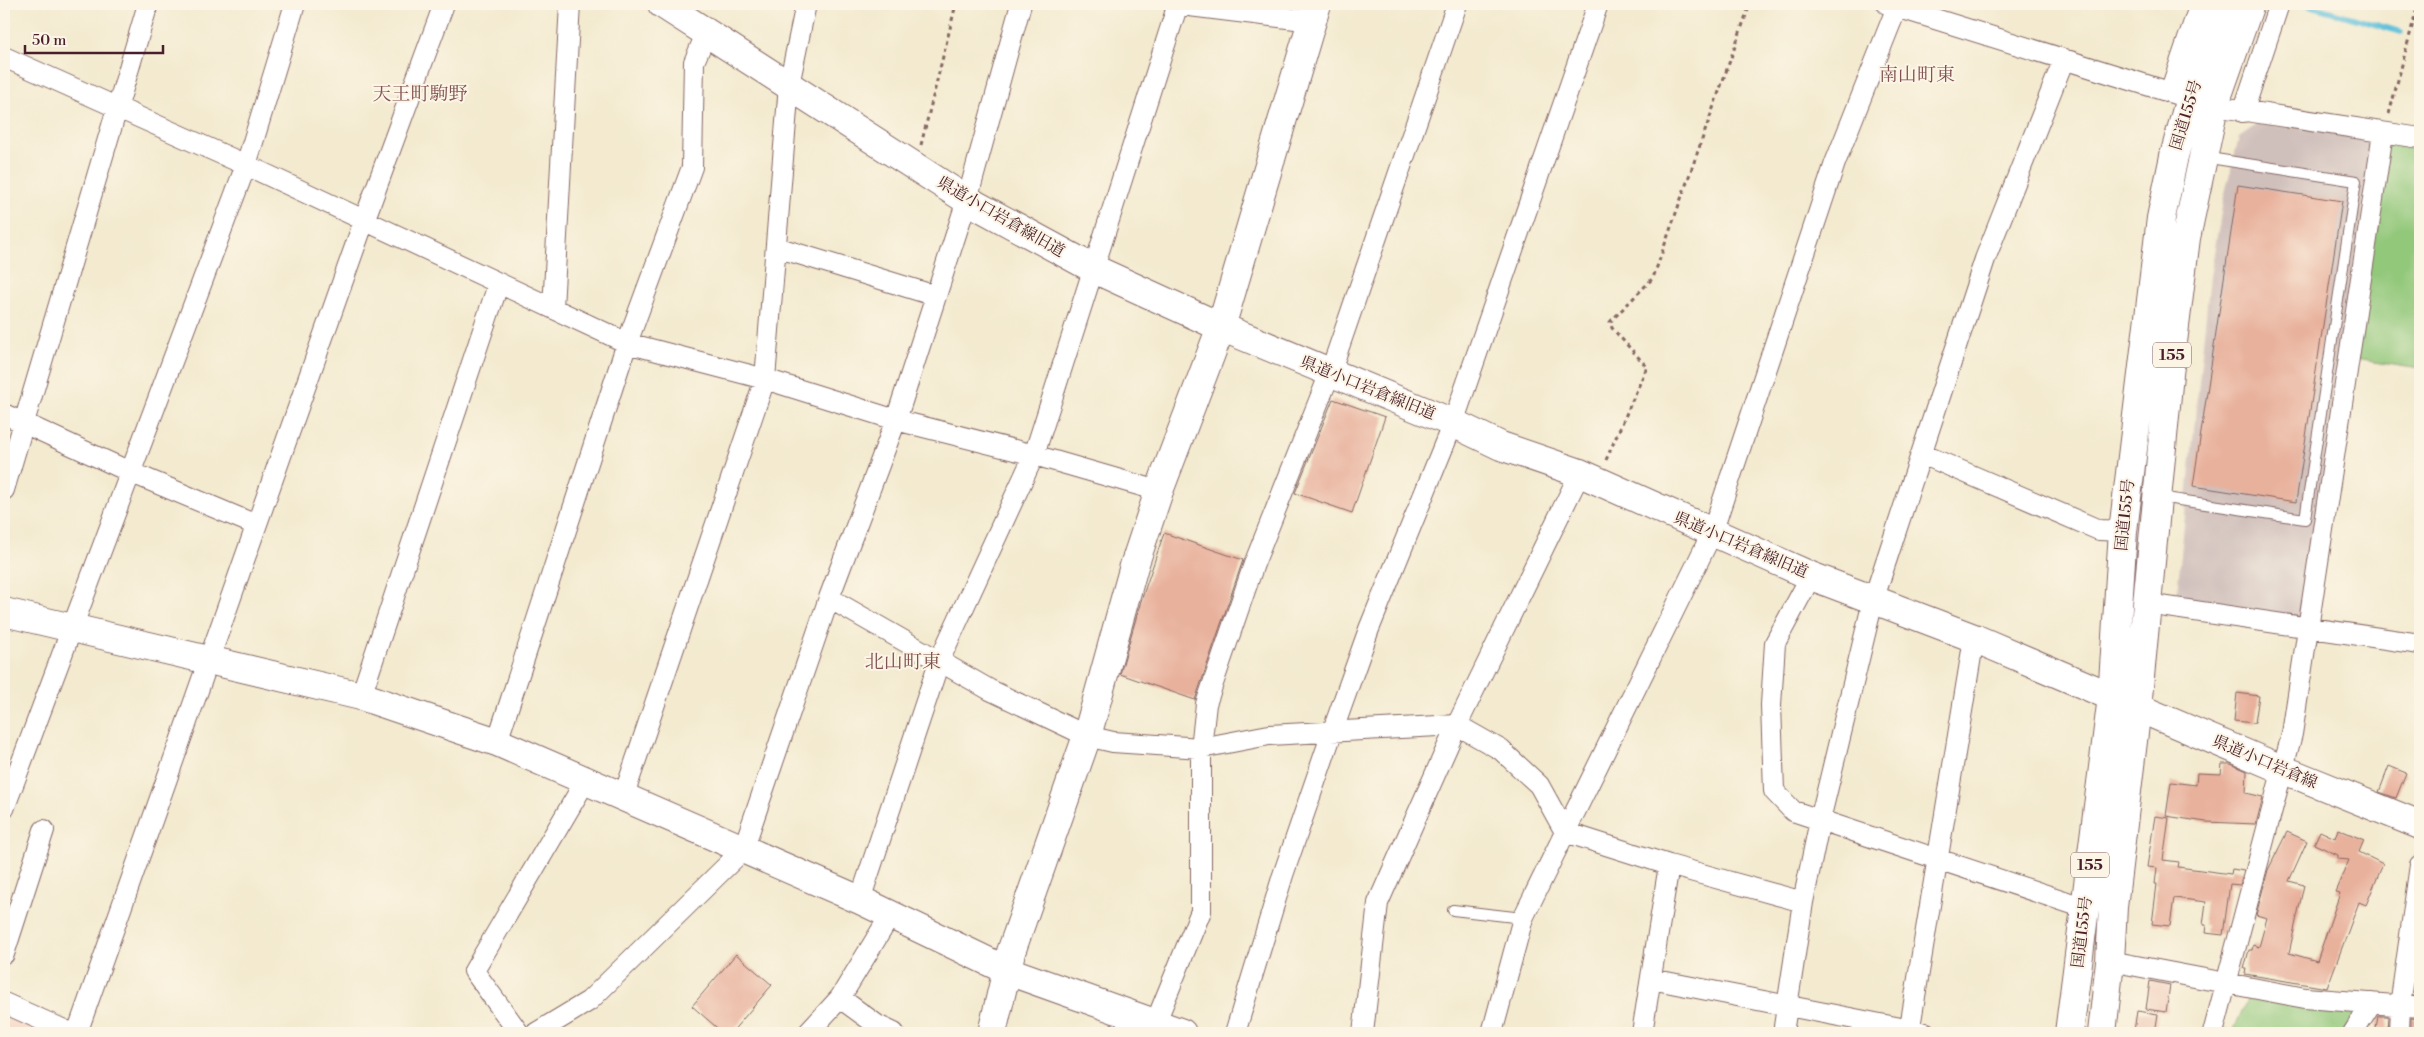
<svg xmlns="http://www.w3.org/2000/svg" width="2424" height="1037" font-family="'Libre Bodoni','Noto Serif JP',serif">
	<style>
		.built { fill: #f4d3c0 }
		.industrial { fill: #d0c0bc }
		.green { fill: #92c87a; stroke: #6e7452 }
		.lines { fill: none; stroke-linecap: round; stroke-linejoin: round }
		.stream { stroke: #5cbfda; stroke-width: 5.5 }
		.building { fill: #e8b19c }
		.lane-casing { stroke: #856664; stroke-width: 12 }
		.street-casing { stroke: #856664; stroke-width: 22 }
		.secondary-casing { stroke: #856664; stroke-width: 30 }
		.highway-casing { stroke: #856664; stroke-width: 30 }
		.path { stroke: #856664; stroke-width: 3; stroke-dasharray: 4 4; stroke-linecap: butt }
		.lane { stroke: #fff; stroke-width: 10 }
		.street { stroke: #fff; stroke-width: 20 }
		.secondary { stroke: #fff; stroke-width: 28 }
		.highway { stroke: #fff; stroke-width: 28 }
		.labels { text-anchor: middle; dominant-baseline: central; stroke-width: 4; stroke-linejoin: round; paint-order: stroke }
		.shield { fill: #fcf5e5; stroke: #7f5f63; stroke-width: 1 }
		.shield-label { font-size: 15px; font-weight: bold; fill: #4a1f2b }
		.street-label { font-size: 16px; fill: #4a1f2b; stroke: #fcf5e5 }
		.quarter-label { font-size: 19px; fill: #815253; stroke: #fcf5e5 }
	</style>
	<rect width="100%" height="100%" fill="#fcf5e5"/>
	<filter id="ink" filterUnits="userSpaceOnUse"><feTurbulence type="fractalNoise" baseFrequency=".02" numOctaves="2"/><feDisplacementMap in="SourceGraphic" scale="10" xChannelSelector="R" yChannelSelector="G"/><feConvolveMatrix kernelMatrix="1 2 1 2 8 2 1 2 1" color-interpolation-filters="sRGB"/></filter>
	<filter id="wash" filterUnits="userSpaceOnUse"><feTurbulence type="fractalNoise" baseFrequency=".0096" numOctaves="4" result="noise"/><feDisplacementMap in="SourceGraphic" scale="20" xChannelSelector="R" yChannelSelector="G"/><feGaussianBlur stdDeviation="1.12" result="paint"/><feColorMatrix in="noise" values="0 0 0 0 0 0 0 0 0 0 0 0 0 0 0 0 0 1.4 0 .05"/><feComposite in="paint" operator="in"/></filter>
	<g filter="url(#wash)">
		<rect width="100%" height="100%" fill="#f3eacf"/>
		<path class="built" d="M4,1011L51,1033H4Z"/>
		<path class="industrial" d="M2258,124L2373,137L2305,615L2299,620L2176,602L2210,277L2223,201L2239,137Z"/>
		<path class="green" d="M2394,143L2420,146V369L2355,359L2387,146Z
			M2250,992L2363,1010L2349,1033H2219V1026L2233,1032Z"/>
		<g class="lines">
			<path class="stream" d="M2305,4L2401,32"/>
		</g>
		<g id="blocks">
			<path class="building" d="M2238,185L2342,201L2296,502L2193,486Z
				M1333,399L1385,417L1352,513L1295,493Z
				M1164,533L1243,560L1195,700L1120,674L1141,601Z
				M2237,693L2259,696L2255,723L2234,721Z
				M2222,764H2231L2247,771L2246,793L2263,797L2256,824L2206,822L2166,816L2171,782L2196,785L2197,773L2221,774Z
				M2389,766L2406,773L2396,798L2379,792Z
				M2155,816L2169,818L2163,860L2179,862L2178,867L2231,874L2232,869L2244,871L2240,885L2230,884L2223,935L2205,933L2206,925H2203L2206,902L2174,898L2170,926L2152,924L2157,884H2155L2157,868L2147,867Z
				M2338,829L2364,840L2359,852L2383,864L2366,905L2359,902L2327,988L2245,974L2246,969H2244L2249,950H2252L2253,945L2259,947L2267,918L2256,915L2268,870L2287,832L2307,841L2289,881L2304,885L2289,953L2317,961L2340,893L2335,892L2349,860L2338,859V855L2314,844L2320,831L2335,838Z
				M736,954L772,985L731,1033H723L692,1006Z
				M2150,981L2170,985L2166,1012L2146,1009Z
				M2137,1011L2158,1014L2155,1033L2134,1031Z
				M2378,1016H2388L2387,1030L2376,1028Z
				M2411,1018L2420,1019V1033H2411Z"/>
		</g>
	</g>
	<g filter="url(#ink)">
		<use href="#blocks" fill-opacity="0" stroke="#856664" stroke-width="1"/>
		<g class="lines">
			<defs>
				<path id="lane" d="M2159,497L2305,519L2356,181L2203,157
					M1453,910L1523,918"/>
				<path id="street" d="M1173,4L1312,21
					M1887,4L2214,106L2420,138
					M4,57L246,165L627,343L765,379L896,420L1034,455L1159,491
					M2170,92L2200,4
					M2243,112L2279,4
					M776,247L936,296
					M553,308L570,4
					M4,414L130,472L256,525
					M1922,454L2099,530L2123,531
					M4,490L148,4
					M1811,576L1775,643L1771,705L1774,791L1793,811L2085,908
					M829,598L990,690L1087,736L1113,742L1201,748L1269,735L1457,725L1501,750L1539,785L1565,832L1669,865L1803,902
					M2147,604L2420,644
					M361,696L498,285
					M497,742L627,343L692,167L694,62L706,34
					M623,798L765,379L789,85L806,4
					M4,809L246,165L295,4
					M860,900L940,659L1034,455L1178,4
					M4,954L44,830
					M2110,961L2305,998L2420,1007
					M1651,979L1926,1033
					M840,998L877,1025L894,1033
					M4,1003L71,1033
					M1155,1024L1201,911V748L1206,704L1254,564L1330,373L1457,4
					M77,1033L364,221L444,4
					M519,1033L474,971L586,780
					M536,1033L589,1001L743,850L829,598L896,420L967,200L1021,4
					M808,1033L840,998L890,916
					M1235,1033L1283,875L1333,730L1369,629L1453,423L1598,4
					M1363,1033L1378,903L1457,725L1580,473
					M1492,1033L1523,918L1712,533L1835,163L1897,7
					M1642,1033L1669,865
					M1783,1033L1803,902L1820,820L1873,601L1985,259L2064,59
					M1909,1033L1974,638
					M2213,1033L2292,734L2383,133
					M2353,1033L2372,1003
					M2399,1033L2400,1006L2420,865"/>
				<path id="secondary" d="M662,4L967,200L1094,269L1221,327L1453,423L1501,446L1580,473L1811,576L1974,638L2284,770L2420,825
					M4,612L361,696L497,742L860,900L1008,971L1182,1033
					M992,1033L1011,952L1087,736L1134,566L1159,491L1221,327L1317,4"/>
				<path id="highway" d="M2069,1033L2112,697L2123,531L2161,218L2174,156L2190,98L2222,4
					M2102,1033L2110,961L2113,907L2137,708L2169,374L2186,238L2214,106L2250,4"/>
			</defs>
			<use href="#lane" class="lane-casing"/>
			<use href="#street" class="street-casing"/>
			<use href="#secondary" class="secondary-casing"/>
			<use href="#highway" class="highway-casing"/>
			<path class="path" d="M2389,114L2418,4
				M921,145L956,4
				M1606,460L1647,367L1612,328L1610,322L1653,278L1750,4"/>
			<use href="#lane" class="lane"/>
			<use href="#street" class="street"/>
			<use href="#secondary" class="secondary"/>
			<use href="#highway" class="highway"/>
		</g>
	</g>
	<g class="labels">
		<g class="shield">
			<rect x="2153" y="342.5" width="38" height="25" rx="4"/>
			<rect x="2071" y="852.5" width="38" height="25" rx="4"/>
		</g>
		<g class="shield-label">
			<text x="2172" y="355">155</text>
			<text x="2090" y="865">155</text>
		</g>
		<g class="street-label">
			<text transform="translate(2186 115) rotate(-73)">国道155号</text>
			<text transform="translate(1001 217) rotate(30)">県道小口岩倉線旧道</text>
			<text transform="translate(1368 388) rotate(22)">県道小口岩倉線旧道</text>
			<text transform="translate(2125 515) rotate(-84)">国道155号</text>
			<text transform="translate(1741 545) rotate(23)">県道小口岩倉線旧道</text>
			<text transform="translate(2265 762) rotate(23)">県道小口岩倉線</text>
			<text transform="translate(2082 932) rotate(-83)">国道155号</text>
		</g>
		<g class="quarter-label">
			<text x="1917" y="75">南山町東</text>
			<text x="420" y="94">天王町駒野</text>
			<text x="903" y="662">北山町東</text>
		</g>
	</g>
	<rect width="2424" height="1037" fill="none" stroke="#fcf5e5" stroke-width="20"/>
	<path d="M25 45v8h138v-8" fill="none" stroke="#4a1f2b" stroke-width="2.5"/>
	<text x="32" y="45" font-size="15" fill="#4a1f2b" stroke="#fcf5e5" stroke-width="4" paint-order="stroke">50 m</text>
</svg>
